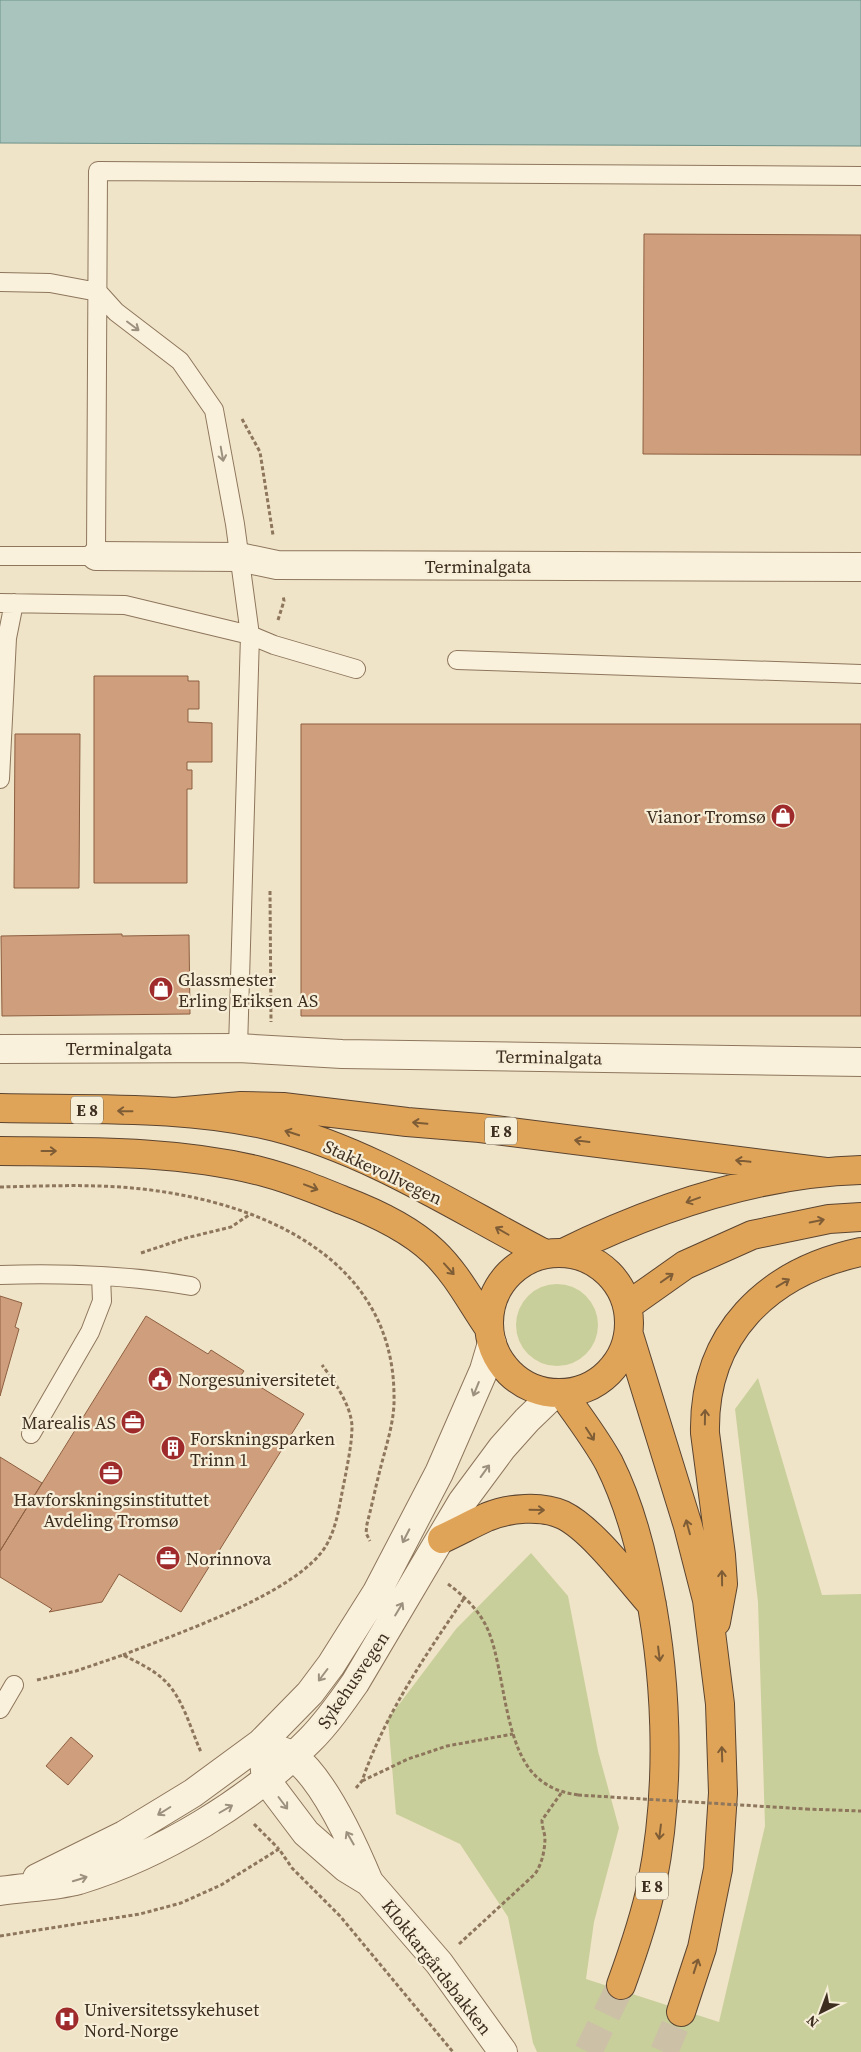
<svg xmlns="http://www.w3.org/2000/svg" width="861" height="2052" font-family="'Source Serif 4',serif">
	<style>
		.green { fill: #c9cf9b }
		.water { fill: #a9c4bc; stroke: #6f938a }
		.building { fill: #cf9f7d; stroke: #8d5f41 }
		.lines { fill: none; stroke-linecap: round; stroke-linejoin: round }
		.highway-tunnel { stroke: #ccc0a6; stroke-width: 28; stroke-dasharray: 28 14; stroke-linecap: butt }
		.lane-casing { stroke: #8d765c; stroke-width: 20 }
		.street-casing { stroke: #8d765c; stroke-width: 30 }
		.highway-casing { stroke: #5b4430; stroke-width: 30 }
		.path { stroke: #8d765c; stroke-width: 3; stroke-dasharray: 4 2.5; stroke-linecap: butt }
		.lane { stroke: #faf1dc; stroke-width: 18 }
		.street { stroke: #faf1dc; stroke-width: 28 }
		.highway { stroke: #e0a458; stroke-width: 28 }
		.path-bridge { stroke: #8d765c; stroke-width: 3; stroke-dasharray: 4 2.5; stroke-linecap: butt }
		.oneway { stroke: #9c907e }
		.oneway2 { stroke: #7e5d36 }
		.labels { text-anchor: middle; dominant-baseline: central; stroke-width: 4.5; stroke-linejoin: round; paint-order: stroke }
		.shield { fill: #f7eed8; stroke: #756857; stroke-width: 1 }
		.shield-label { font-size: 16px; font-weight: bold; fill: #3d2e20 }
		.street-label { font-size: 18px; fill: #3d2e20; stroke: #f7eed8 }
		.poi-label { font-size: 18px; fill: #3d2e20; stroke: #f7eed8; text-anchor: start }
	</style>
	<rect width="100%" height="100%" fill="#f0e4c8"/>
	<path class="green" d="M516 1325a41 41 0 1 1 82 0a41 41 0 1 1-82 0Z
		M758,1378L822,1595L861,1594V2052H537L533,2043L508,1917L460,1844L396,1814L388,1719L456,1629L531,1553L568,1596L598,1751L619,1828L594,1922L586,1979L719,2022L765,1826L758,1602L735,1409Z"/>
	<path class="water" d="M0,0H861V146L0,143Z"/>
	<path class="building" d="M644,234L861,235V455L643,454Z
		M94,676H188V681H199V709H188V722L212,723V762H187V770H192V789H187V883H94Z
		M301,724H861V1016H301Z
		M15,734H80L79,888H14Z
		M122,934V936L189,935L190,1014L2,1016L1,936Z
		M0,1296L22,1303L15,1327L19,1329L0,1396Z
		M146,1316L208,1354L211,1350L244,1371L241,1375L304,1414L181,1612L119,1574L102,1602L49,1612L52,1609L0,1577V1551Z
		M0,1457L42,1483L0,1551Z
		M71,1737L93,1756L68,1785L46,1766Z"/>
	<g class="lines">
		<path class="highway-tunnel" d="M588,2052L621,1985
			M664,2052L681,2012"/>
		<defs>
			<path id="lane" d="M0,282L50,283L98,292L116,312L180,361L214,410L235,524L250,635L238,1048
				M0,556H96L98,171L861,176
				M0,603L125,605L250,635L274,645L356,669
				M457,660L861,674
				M0,779L7,638L14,603
				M0,1275C64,1273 128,1275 191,1286
				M31,1434L90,1332L102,1301L101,1276
				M0,1709L14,1685"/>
			<path id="street" d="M96,556L239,557L277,565L861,567
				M0,1049L238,1048L342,1054L861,1062
				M276,1749C282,1751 289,1753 294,1757C325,1781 354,1846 369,1882
				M264,1761L266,1780L306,1833L346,1868L369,1882L439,1963L503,2052
				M37,1878L124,1835L193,1793L261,1743L310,1693L331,1665L377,1592L439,1473L484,1370L492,1343
				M0,1891C26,1887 53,1887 79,1880C161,1855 250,1801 310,1740C327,1723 341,1703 355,1683L462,1502L502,1448L527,1420L554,1394"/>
			<path id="highway" d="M0,1108C90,1110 187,1105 275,1127C372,1152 458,1209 545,1254
				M174,1112L241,1106L283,1107L407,1122L480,1128L826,1172
				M0,1151C87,1152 175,1150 260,1171C288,1178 315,1189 342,1200C374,1212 409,1228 434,1252C457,1274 471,1302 489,1328
				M563,1253C655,1208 757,1173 861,1170
				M489 1323a70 70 0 1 1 140 0a70 70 0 1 1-140 0Z
				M627,1306L685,1265L752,1235L829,1219L861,1217
				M629,1335L688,1526L707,1600L720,1704L723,1793L718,1869L702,1948L681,2012
				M563,1394C578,1416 596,1439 609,1463C626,1497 637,1534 645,1571C667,1669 672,1784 652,1883C645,1918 633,1952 621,1985
				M442,1539C457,1532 472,1524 487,1517C509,1508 541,1505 563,1515C592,1529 629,1579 652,1605
				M716,1622L723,1584L721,1555L705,1433C703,1334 767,1272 861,1252"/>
		</defs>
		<use href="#lane" class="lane-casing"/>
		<use href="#street" class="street-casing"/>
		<use href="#highway" class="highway-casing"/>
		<path class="path" d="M242,419L260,452L273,535
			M278,620L284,601L283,595
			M270,891L271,1022
			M0,1187C44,1186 89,1184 132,1188C253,1199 393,1254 394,1395C395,1419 387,1443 381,1466C376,1485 372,1505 367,1524L366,1533L370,1541
			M141,1253L186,1238L231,1227L249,1215
			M448,1584C464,1596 480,1611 488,1630C506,1672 503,1755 543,1782C554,1790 565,1793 578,1795
			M123,1655C175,1634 300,1593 327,1544C338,1524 340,1500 345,1478C348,1461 352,1443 352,1426C351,1405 334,1381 322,1365
			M37,1680L76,1671L123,1655C137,1662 152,1669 163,1679C183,1697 190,1728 201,1752
			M362,1781L408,1759L447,1746L513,1734
			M356,1788L362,1781C385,1714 425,1656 465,1597
			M806,1809L861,1811
			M254,1824L278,1848
			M0,1936L140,1914L181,1903L221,1885L279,1849L292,1868L340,1916L453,2052
			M459,1944L535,1874C542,1864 545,1850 545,1837C544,1831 542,1827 542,1820L562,1792"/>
		<use href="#lane" class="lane"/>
		<use href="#street" class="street"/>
		<use href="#highway" class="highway"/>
		<path class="path-bridge" d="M578,1795L806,1809"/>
	</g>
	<defs><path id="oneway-shaft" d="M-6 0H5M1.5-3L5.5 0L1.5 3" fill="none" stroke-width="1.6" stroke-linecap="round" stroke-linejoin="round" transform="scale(1.25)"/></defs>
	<g class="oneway">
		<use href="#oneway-shaft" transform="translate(133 326) rotate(37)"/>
		<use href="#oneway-shaft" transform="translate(222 454) rotate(80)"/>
		<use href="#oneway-shaft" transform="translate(476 1389) rotate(112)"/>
		<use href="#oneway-shaft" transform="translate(485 1471) rotate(-54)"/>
		<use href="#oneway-shaft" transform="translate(406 1536) rotate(117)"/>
		<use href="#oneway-shaft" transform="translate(399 1609) rotate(-59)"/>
		<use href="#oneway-shaft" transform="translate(323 1675) rotate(127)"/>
		<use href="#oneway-shaft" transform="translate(283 1803) rotate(53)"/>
		<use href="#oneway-shaft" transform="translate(226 1809) rotate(-30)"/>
		<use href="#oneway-shaft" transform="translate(164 1811) rotate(148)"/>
		<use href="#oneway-shaft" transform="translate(350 1838) rotate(-120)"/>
		<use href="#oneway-shaft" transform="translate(80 1879) rotate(-17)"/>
	</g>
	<g class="oneway2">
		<use href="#oneway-shaft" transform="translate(125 1111) rotate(-179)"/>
		<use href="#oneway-shaft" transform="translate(420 1123) rotate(-175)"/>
		<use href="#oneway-shaft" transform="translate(292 1133) rotate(-162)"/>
		<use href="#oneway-shaft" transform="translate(582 1141) rotate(-173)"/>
		<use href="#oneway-shaft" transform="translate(49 1151)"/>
		<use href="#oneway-shaft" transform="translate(743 1161) rotate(-174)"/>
		<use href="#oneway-shaft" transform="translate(311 1187) rotate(21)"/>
		<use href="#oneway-shaft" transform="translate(693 1200) rotate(160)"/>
		<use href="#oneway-shaft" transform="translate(817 1221) rotate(-12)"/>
		<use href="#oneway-shaft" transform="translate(502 1231) rotate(-150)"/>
		<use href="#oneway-shaft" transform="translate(449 1269) rotate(48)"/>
		<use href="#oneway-shaft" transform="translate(667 1278) rotate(-35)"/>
		<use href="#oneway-shaft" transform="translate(783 1283) rotate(-31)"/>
		<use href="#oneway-shaft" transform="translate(705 1417) rotate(-89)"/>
		<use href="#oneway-shaft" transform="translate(590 1434) rotate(57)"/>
		<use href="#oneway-shaft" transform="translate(537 1510) rotate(1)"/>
		<use href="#oneway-shaft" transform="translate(688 1527) rotate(-105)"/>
		<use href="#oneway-shaft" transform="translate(722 1578) rotate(-91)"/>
		<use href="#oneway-shaft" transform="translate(659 1654) rotate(83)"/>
		<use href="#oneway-shaft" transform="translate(722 1754) rotate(-92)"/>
		<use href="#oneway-shaft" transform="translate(660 1832) rotate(97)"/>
		<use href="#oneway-shaft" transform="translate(696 1966) rotate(-72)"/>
	</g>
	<defs>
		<symbol id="shop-disc" viewBox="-11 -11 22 22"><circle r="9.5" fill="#9e2a2b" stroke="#f7eed8"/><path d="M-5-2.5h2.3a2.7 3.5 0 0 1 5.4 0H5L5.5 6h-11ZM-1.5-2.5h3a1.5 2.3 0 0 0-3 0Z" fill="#fff"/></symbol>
		<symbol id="civic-disc" viewBox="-11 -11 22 22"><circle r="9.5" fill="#9e2a2b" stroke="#f7eed8"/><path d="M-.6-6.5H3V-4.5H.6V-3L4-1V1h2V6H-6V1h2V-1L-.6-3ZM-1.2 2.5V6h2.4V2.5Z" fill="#fff"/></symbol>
		<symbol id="office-disc" viewBox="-11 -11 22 22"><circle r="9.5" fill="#9e2a2b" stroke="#f7eed8"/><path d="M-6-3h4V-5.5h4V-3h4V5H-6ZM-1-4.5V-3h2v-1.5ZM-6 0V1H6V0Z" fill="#fff"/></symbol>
		<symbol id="building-disc" viewBox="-11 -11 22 22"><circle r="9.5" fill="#9e2a2b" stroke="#f7eed8"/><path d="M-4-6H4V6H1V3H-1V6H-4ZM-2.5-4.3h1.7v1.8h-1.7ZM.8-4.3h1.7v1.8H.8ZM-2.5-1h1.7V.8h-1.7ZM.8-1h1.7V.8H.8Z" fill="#fff"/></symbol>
		<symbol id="hospital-disc" viewBox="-11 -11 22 22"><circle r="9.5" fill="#9e2a2b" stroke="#f7eed8"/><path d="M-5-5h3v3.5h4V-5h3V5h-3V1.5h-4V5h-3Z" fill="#fff"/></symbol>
	</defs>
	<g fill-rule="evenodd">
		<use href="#shop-disc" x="769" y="802" width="28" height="28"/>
		<use href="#shop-disc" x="147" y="975" width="28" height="28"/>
		<use href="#civic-disc" x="146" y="1365" width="28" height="28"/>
		<use href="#office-disc" x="119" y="1408" width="28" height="28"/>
		<use href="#building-disc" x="159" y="1434" width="28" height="28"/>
		<use href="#office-disc" x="97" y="1459" width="28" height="28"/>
		<use href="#office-disc" x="154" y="1544" width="28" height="28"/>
		<use href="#hospital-disc" x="53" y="2005" width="28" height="28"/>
	</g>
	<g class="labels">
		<g class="shield">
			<rect x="71" y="1096.5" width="32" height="27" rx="4"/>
			<rect x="485" y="1117.5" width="32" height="27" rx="4"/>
			<rect x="636" y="1872.5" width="32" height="27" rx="4"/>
		</g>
		<g class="shield-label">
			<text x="87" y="1110">E 8</text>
			<text x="501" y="1131">E 8</text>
			<text x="652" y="1886">E 8</text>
		</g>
		<g class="street-label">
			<text x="478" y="566">Terminalgata</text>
			<text x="119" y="1048">Terminalgata</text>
			<text transform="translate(549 1057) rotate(1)">Terminalgata</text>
			<text transform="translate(383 1172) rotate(25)">Stakkevollvegen</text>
			<text transform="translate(353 1680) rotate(-56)">Sykehusvegen</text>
			<text transform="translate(437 1967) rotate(52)">Klokkargårdsbakken</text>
		</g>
		<g class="poi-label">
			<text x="766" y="816" text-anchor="end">Vianor Tromsø</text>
			<text x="178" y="979">Glassmester<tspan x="178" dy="21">Erling Eriksen AS</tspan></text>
			<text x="178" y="1379">Norgesuniversitetet</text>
			<text x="116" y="1422" text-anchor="end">Marealis AS</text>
			<text x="190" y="1438">Forskningsparken<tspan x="190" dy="21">Trinn 1</tspan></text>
			<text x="111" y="1499" text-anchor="middle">Havforskningsinstituttet<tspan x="111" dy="21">Avdeling Tromsø</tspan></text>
			<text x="186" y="1558">Norinnova</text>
			<text x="84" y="2009">Universitetssykehuset<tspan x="84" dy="21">Nord-Norge</tspan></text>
		</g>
	</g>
	<g transform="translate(821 2012) rotate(222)" stroke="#f7eed8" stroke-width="4" paint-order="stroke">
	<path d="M0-4L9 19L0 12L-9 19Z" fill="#3d2e20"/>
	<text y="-8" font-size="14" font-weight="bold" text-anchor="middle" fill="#3d2e20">N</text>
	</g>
</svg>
